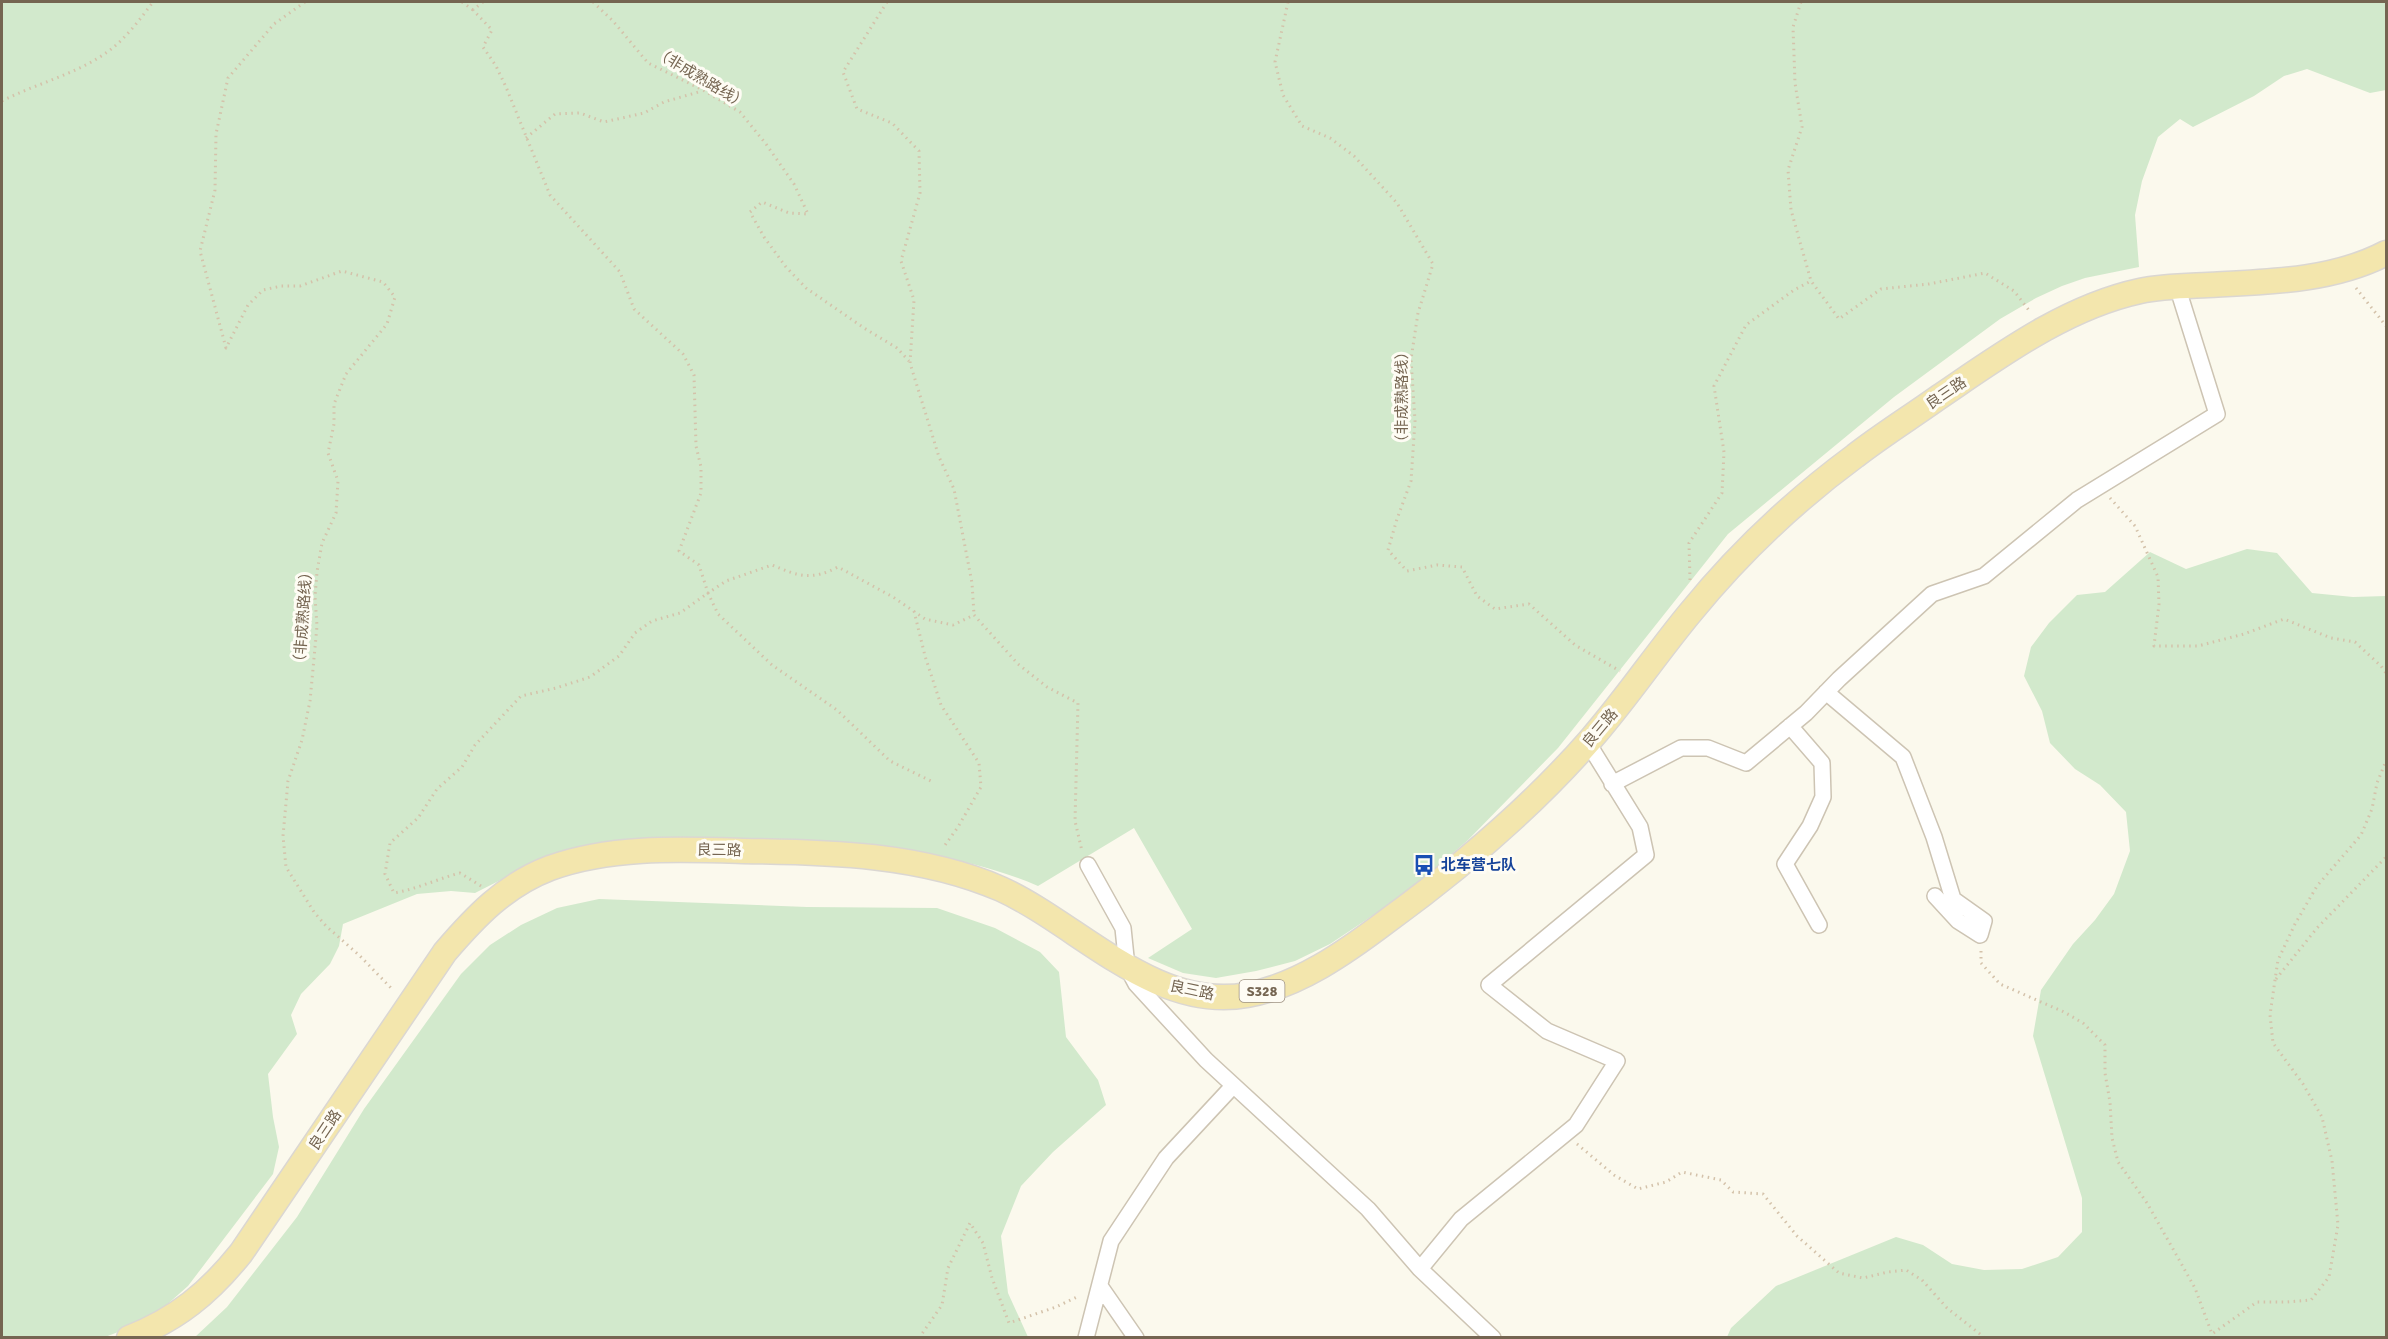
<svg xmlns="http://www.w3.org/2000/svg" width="2388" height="1339" font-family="Signika,'Noto Sans SC',sans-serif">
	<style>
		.green { fill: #d2e9cc }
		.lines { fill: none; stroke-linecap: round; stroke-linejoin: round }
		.street-casing { stroke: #cdc4b3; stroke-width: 18 }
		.primary-casing { stroke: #dbd7d2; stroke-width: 27 }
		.path { stroke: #d4c2aa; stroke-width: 3; stroke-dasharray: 1.5 4.5; stroke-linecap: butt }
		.street { stroke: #fff; stroke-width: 15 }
		.primary { stroke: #f3e6ad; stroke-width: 24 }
		.labels { text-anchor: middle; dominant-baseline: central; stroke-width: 6; stroke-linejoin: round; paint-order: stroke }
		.shield { fill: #fefcf4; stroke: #9e9282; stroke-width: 1.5 }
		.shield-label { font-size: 14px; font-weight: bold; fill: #756551 }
		.street-label { font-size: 15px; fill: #756551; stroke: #fefcf4 }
		.transit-label { font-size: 15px; font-weight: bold; fill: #164399; stroke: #fefcf4; text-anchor: start }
	</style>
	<rect width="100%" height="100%" fill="#fbf9ed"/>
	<path class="green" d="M2,2H2386V90L2370,93L2307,69L2284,76L2254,96L2193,127L2180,119L2158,137L2142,181L2135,215L2139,267L2085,278L2062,286L2036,298L2000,319L1894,397L1728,534L1558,748L1468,840L1414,887L1366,920L1330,944L1295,961L1256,971L1216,978L1183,973L1148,958L1192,929L1134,828L1038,886C1000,870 969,862 927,855L534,863L475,893L451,891L417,894L343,924L339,946L330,964L301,994L291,1015L297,1034L268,1074L273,1117L279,1147L273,1174L188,1286L162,1309L134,1326L105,1337L2,1338Z
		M2247,549L2277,553L2312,593L2353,597L2386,596V1337H1727L1731,1328L1776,1286L1896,1237L1923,1245L1952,1264L1984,1270L2022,1269L2058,1257L2082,1232V1198L2033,1036L2041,990L2073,944L2095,920L2114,894L2130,851L2126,812L2100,785L2075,769L2050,743L2042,711L2024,676L2031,647L2049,623L2077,595L2105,592L2150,552L2186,569Z
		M599,899L807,907L937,908L995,928L1040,952L1059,972L1066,1037L1098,1080L1106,1105L1053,1152L1021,1186L1001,1236L1008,1293L1028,1337H195L227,1307L297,1217L364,1109L461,974L490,945L521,925L557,908Z"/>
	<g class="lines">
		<defs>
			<path id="street" d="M1826,692L1903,757L1934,837L1953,899L1984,921L1980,935L1958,921L1935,896
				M1790,726L1822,763L1823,797L1810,826L1785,864L1819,925
				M1612,784L1681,748H1708L1746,763L1806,713L1839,679L1932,594L1984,576L2077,500L2217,414L2177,286
				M1088,865L1123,928L1127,967L1136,984L1206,1060L1368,1209L1420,1269L1461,1219L1576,1125L1617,1061L1547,1031L1489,985L1646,855L1640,827L1588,743
				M1420,1269L1493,1338
				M1100,1286L1136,1338
				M1086,1338L1111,1241L1166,1158L1233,1086"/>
			<path id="primary" d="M129,1338C177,1319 209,1293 241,1253L445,952C475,917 505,885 550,868C610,846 680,849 743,851C828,852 921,854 1001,889C1078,924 1155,1012 1247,995C1298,986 1346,952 1387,921C1461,867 1531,808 1591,739C1626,699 1656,654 1690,613C1738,554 1794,501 1855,456C1882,435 1911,417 1939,397C2001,355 2066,307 2140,291C2162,286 2186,286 2208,285C2267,282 2333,281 2386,253"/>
		</defs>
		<use href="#street" class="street-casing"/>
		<use href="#primary" class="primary-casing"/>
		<path class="path" d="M305,2L274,24L228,78L216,134L215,190L200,251L226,348L248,305L263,290L281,286H300L342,271L383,282L395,297L387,324L346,374L334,404V424L328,453L338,481L336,513L322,543L317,572L315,597L317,626L310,701L302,740L288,781L283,836L286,867L314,912L326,926L359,955L393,990
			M462,2L473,10
			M483,2L473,10L492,30L483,47L496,66L506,87L550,195L620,272L634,309L683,354L694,375L696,446L701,467V493L679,551L699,565L708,593L726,581L772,565C798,576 811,581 838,567L893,597L925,619L953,625L974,615
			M593,2L613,21L648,63L703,90L740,112L766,144L794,184L808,214L789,213L762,202L750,212L764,237L786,267L806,288L864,328L897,348L909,361
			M887,2L843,72L857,109L892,123L919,151L920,193L901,261L914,300L910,363L939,457L954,489L972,583L974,614
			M1288,2L1275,62L1283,95L1302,126L1330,138L1354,156L1397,203L1433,264L1418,313L1411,359L1415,421L1411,481L1397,519L1388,550L1407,571L1437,565L1462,567L1477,596L1495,609L1529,604L1575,645L1620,671
			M1801,2L1793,27L1795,83L1802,127L1788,170L1791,210L1811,281L1839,319L1881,289L1929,284L1985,273L2014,291L2031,313
			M2,101C37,83 78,74 110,50C127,37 141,18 153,2
			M526,138L555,114L580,113L604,122L644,113L664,102L702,91
			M2356,288L2386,326
			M2110,498L2135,526L2158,577L2159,604L2154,646H2198L2244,634L2284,619L2331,638L2355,642L2381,666L2386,673
			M1690,580L1689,543L1722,493L1724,452L1714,386L1746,325L1794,290L1811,281
			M914,611L925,656L941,705L979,763L981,787L958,827L943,848
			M974,615L1018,664L1047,687L1078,703L1075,821L1082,851
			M481,886L460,873C437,879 417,889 394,893L385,874L390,843L418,818L437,789L462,767L475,745L521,696L556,688L590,677L619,656L635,633L652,621L680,613L708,593L718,614L772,665L837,710L890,761L931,781
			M1981,951V963L2000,984L2064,1012L2083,1023L2105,1045V1073L2110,1102L2112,1138L2118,1162L2147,1203L2195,1288L2212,1334
			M2276,979L2317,928L2386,857
			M1577,1144L1614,1175L1638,1189L1666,1182L1682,1172L1721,1180L1733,1192L1763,1194L1797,1236L1839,1273L1863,1278L1888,1272L1906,1270L1922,1280L1947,1308L1985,1338
			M919,1338L942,1305L948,1268L970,1223L983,1243L992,1278L1009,1323L1056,1307L1079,1296
			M2211,1338L2212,1334L2257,1302H2287L2311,1300L2329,1277L2338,1225L2332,1161L2322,1117L2303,1084L2273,1043L2270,1015L2275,980L2278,960L2295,924L2317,886L2361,835L2372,809L2377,783L2386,761"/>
		<use href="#street" class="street"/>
		<use href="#primary" class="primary"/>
	</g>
	<defs>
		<symbol id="bus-bare" viewBox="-9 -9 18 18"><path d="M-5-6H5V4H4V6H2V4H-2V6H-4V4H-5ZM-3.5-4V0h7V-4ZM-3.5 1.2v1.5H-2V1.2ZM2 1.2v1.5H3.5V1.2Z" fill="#1a4fb4" stroke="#fefcf4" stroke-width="2.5" paint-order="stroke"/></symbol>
	</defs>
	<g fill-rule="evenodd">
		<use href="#bus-bare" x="1409" y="850" width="30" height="30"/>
	</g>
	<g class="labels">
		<rect class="shield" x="1239.5" y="980" width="45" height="22" rx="4.5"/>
		<g class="shield-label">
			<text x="1262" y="991">S328</text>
		</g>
		<g class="street-label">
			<text transform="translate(701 78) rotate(31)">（非成熟路线）</text>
			<text transform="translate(1946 393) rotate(-34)">良三路</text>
			<text transform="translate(1402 397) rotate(-90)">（非成熟路线）</text>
			<text transform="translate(303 617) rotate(-86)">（非成熟路线）</text>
			<text transform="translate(1600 728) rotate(-50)">良三路</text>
			<text transform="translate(719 850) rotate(1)">良三路</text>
			<text transform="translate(1192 990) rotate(12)">良三路</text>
			<text transform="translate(325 1130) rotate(-56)">良三路</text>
		</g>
		<g class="transit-label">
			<text x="1441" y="865">北车营七队</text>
		</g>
	</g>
	<rect width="2388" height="1339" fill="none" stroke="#756551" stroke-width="6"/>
</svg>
